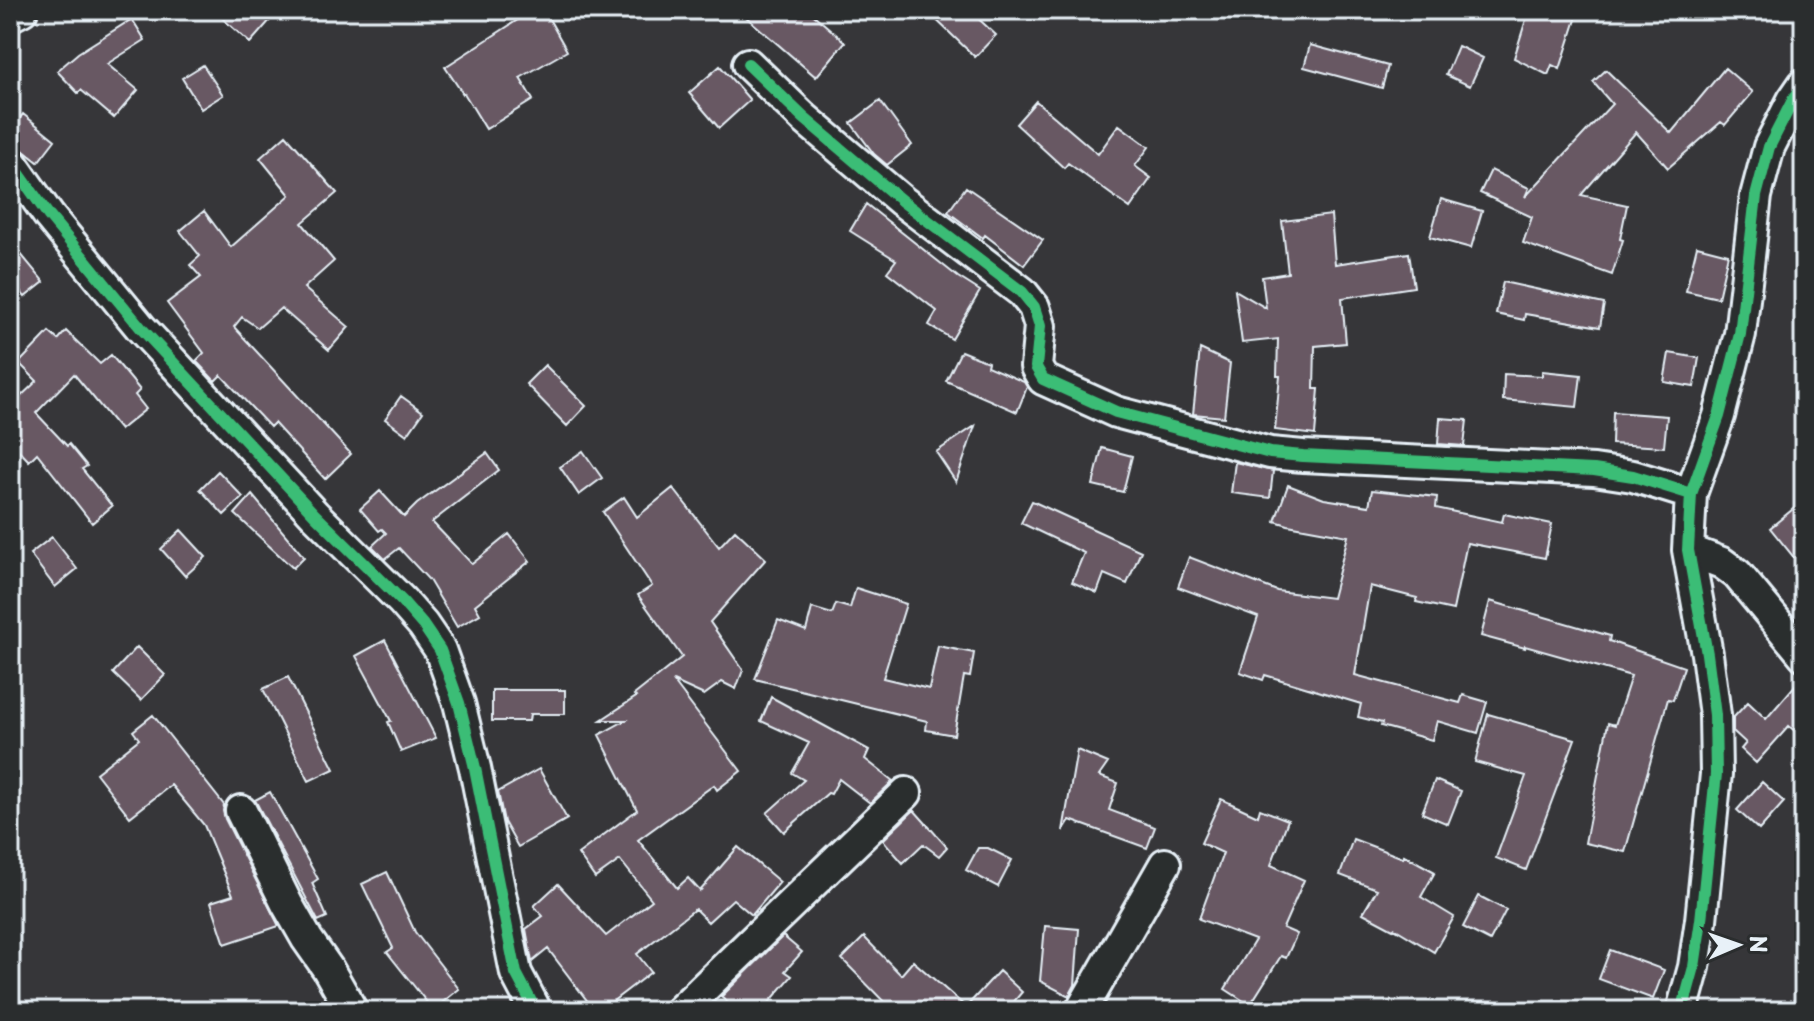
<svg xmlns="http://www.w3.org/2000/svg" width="1814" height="1021" font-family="'Playpen Sans',sans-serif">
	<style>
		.building { fill: #685863; stroke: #e8f1f8; stroke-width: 2 }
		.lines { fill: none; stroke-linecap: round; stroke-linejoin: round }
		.minor-casing { stroke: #e8f1f8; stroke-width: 36 }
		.minor { stroke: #2a2d2e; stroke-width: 30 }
		.cycleway-casing { stroke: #2a2d2e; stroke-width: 17 }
		.cycleway { stroke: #3abd76; stroke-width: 12 }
	</style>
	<rect width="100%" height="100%" fill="#363639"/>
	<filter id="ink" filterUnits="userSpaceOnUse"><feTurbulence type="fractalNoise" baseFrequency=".0125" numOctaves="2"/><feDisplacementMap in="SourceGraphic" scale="16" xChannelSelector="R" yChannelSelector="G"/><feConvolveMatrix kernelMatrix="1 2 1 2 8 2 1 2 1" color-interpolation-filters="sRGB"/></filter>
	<g filter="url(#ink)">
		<path class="building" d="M213,10H279L250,43Z
			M533,10H544L567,51L520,78L533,100L486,129L464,93L463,94L445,67Z
			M738,10H808L845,42L816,77Z
			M926,10H969L996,35L975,57Z
			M1529,10H1579L1560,69L1552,65L1548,75L1514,58Z
			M132,19L145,40L107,64L138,90L114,118L81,90L78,93L57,71L78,53Z
			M1310,45L1388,66L1382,88L1304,67Z
			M1458,46L1483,58L1470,86L1446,75Z
			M203,65L223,95L201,109L182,78Z
			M720,66L750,100L719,128L689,93Z
			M1725,68L1753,92L1725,125L1721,122L1668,168L1636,132L1581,195L1627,205L1620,239L1623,240L1612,275L1523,243L1532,217L1480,193L1491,170L1529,188L1525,197L1612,104L1593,82L1606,70L1671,133Z
			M880,101L912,145L887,165L874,154L851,123Z
			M1036,101L1098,154L1119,125L1149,147L1135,166L1151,178L1130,208L1068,163L1064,168L1016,124Z
			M23,114L55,140L38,162L10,140V130Z
			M286,135L337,193L302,223L334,261L304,288L349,327L329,350L281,308L258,328L242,317L234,327L351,454L325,479L274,423L270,427L221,375L215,381L196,361L204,353L167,303L201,277L190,265L200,256L180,231L204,211L231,247L290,195L260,158Z
			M966,187L1043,240L1024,265L985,235L983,238L948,212Z
			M1441,199L1482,211L1471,248L1430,237Z
			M866,204L958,277L980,291L952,339L929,325L937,311L887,272L896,260L850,231Z
			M1331,215L1335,264L1409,253L1414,287L1342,298L1346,343L1315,346L1314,389H1319L1315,435L1275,430L1280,376H1277L1278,339L1242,343L1235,290L1266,308L1262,277L1288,273L1282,221Z
			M10,241L44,282L25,297L10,278Z
			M1697,246L1728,254L1718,298L1686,291Z
			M1503,282L1604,304L1600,327L1525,314L1524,320L1496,314Z
			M66,331L100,364L111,355L140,390L135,395L146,409L120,430L74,374L36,413L67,446L69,444L87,466L82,469L112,506L92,523L37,453L29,461L10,441V386L20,397L37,381L19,363L49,332L58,340Z
			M1200,349L1230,363L1224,417L1193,414Z
			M961,351L988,362L987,366L1024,382L1027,387L1017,412L946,381Z
			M1669,353L1699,358L1694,387L1664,382Z
			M545,365L586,406L567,426L526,384Z
			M1542,371L1581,375L1577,407L1503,400L1504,374L1542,376Z
			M401,396L423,412L407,435L385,419Z
			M1613,412L1667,416L1664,447L1612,444Z
			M1440,418L1467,420L1464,446L1438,444Z
			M975,426L956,482L936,452Z
			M1102,448L1132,456L1123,492L1093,485Z
			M583,451L602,478L579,495L560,467Z
			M487,453L499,470L432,522L472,564L509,534L530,561L475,605L480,614L457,627L429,580L399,548L385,559L372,546L386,533L382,529L379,531L360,509L380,491L404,517L417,504Z
			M1235,462L1273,471L1270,498L1231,493Z
			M218,471L243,497L224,515L200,489Z
			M1288,485L1324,499L1369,506L1372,490L1437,497L1436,508L1502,522L1504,514L1552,524L1545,558L1467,543L1453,610L1416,602L1417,598L1370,586L1355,675L1460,703L1463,695L1487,702L1478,733L1437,721L1432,740L1381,726L1382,723L1358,717L1361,704L1265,675L1263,680L1240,672L1258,617L1178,587L1189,557L1277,591L1332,598L1348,536L1288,525L1275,521Z
			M673,488L719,547L735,530L766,559L710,622L743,670L736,689L722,682L704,695L673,681L741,771L717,790L714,785L638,840L677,888L688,878L700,891L738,847L780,882L752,915L733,899L708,922L695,909L637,954L651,972L600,1011H595L548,949L532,962L526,929L543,916L534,906L558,884L606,936L652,900L620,860L595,878L578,854L637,810L599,735L626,720H601L636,697L634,695L682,657L638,595L652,586L603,512L624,497L637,517Z
			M252,495L304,557L293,568L235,514Z
			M1804,500V570L1770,528Z
			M1032,501L1141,551L1127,584L1104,574L1097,593L1072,582L1084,553L1021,523Z
			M181,530L206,557L185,576L161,549Z
			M52,537L77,569L55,587L30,554Z
			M856,588L906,604L883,678L929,689L938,646L974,653L970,677L964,676L954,735L926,730L927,721L755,679L778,620L806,631L812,608L832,614L836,604L850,608Z
			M1490,601L1610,636L1609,641L1684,667L1673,700L1668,699L1625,852L1585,843L1608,723L1615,725L1631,676L1525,646V648L1481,636Z
			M385,640L436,738L401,752L388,722L391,721L356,656Z
			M137,647L165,675L141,700L113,673Z
			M1804,675V739L1789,726L1756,763L1741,749L1746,743L1733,731V718L1748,702L1766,719Z
			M288,677L334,769L309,781L263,689Z
			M492,690H565V714H530L529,721H492Z
			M771,697L869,750L865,759L893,781L870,803L839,779L831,794L828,793L784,832L767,813L804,780L792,773L809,743L761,721Z
			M1488,714L1575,739L1526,870L1496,858L1526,776L1475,762Z
			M153,715L224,805L223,811L225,819L279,926L225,944L211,902L233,895L204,825L171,785L130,817L96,773L139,739L133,731Z
			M1077,750L1108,763L1099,776L1118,783L1109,810L1155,827L1147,848L1070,820L1063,831Z
			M539,769L567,819L518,847L504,822L498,792Z
			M1435,780L1461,791L1448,824L1422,813Z
			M1762,782L1784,802L1759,830L1737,810Z
			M270,792L318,879L312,883L327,917L318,921L255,800Z
			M1221,799L1258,816L1260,809L1288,820L1271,865L1304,880L1283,928L1297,934L1286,958L1281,956L1250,1005L1225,989L1255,940L1199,919L1223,853L1201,843Z
			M914,810L947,847L939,856L923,844L903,863L883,840Z
			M1353,839L1403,858L1404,855L1435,872L1421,897L1454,917L1434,952L1394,928L1393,929L1363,913L1377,889L1340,875Z
			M978,848H988L1012,860L998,887L966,870Z
			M387,872L415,932L459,989L433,1010L387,952L393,948L362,884Z
			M1479,896L1506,910L1490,941L1463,927Z
			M1045,926L1079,929L1075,985L1069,996L1040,981Z
			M783,936L802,952L785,971L792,976L762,1011H737L721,997Z
			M864,937L901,975L913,961L966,1007L999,971L1022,992L1006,1011H893L842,959Z
			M1610,950L1664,970L1653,999L1599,979Z"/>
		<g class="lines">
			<defs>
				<path id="minor" d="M10,16L22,10
					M748,64L804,118L902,201L1022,292L1034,307L1040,326L1036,367L1043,379L1116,412L1270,453L1303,456L1594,470L1633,476L1691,494
					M10,161L49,216L141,328L315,515L402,601L423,625L440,650L459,703L475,768L516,973L536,1011
					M1688,550L1722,563L1737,574L1804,655
					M241,811L287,904L307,939L328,969L352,1011
					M680,1011L906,793
					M1081,1011L1165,864
					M1682,1011L1694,967L1701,920L1716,774L1715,715L1707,654L1688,550L1691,494L1719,416L1740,334L1756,196L1769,147L1793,100L1804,84"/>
			</defs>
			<use href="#minor" class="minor-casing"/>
			<use href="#minor" class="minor"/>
			<defs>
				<path id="cycleway" d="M748,64L804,118L902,201L1022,292L1034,307L1040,326L1036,367L1043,379L1116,412L1270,453L1303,456L1594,470L1633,476L1691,494
					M10,161L49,216L141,328L315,515L402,601L423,625L440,650L459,703L475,768L516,973L536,1011
					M1682,1011L1694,967L1701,920L1716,774L1715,715L1707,654L1688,550L1691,494L1719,416L1740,334L1756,196L1769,147L1793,100L1804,84"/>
			</defs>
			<use href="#cycleway" class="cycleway-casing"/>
			<use href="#cycleway" class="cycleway"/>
		</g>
	</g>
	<rect width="1814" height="1021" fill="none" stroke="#2a2d2e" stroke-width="40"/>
	<rect x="20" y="20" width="1774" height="981" fill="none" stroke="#e8f1f8" stroke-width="3" filter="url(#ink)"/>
	<g transform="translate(1738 945) rotate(88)" stroke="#2a2d2e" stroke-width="6" paint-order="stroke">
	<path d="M0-6L14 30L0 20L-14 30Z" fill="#e8f1f8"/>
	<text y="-12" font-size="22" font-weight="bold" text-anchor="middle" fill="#e8f1f8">N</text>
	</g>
</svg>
